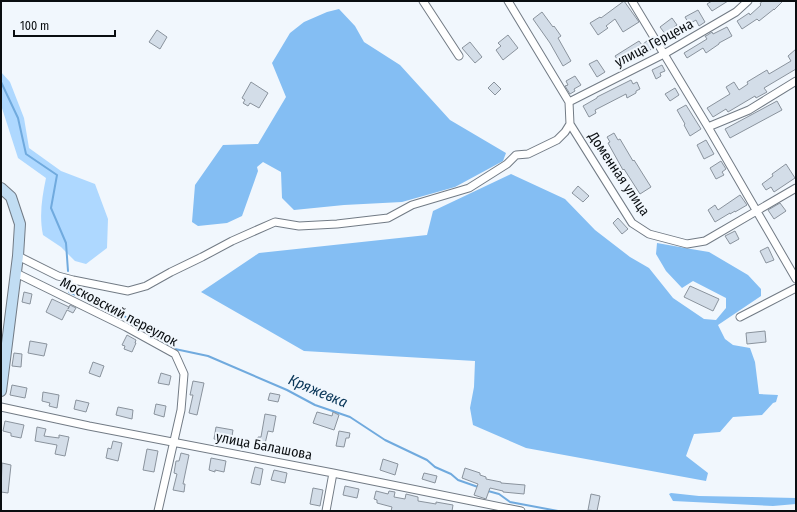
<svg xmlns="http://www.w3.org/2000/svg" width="797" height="512" font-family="'Fira Sans Condensed',sans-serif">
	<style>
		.green { fill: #aed8ff }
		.forest { fill: #84bef3 }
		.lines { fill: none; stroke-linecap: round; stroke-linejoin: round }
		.stream { stroke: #70aade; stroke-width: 2 }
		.building { fill: #d3dde8; stroke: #8a939d }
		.street-casing { stroke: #727b85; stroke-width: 9 }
		.secondary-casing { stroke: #727b85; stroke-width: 12 }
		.street { stroke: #fff; stroke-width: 7 }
		.secondary { stroke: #c1ddf3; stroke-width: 10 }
		.labels { text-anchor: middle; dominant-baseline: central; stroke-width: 4; stroke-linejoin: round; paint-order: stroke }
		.street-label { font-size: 14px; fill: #0a0e11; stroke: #f1f7fd }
		.water-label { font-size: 15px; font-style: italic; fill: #093658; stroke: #f1f7fd }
	</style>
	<rect width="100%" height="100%" fill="#f1f7fd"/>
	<path class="green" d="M1,72L10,82L24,118L29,148L61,171L95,184L108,219L107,248L86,264L75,261L61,247L43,235C39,216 42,197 46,178L18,158L1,105Z"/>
	<path class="forest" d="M339,9L355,26L364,42L400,65L450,120L506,153L503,161L455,187L402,202L344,205L294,210L282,198L281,172L263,162L257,167L258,171L242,216L227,223L198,226L192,222L195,185L223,145L258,144L286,97L272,63L290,33L304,22L327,12Z
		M511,174L565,199L595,230L630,257L649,268L673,298L704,319L716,320L726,308V298L693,281L682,288L666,271L656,254L657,243L691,249L709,252L748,275L761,289V296L718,325L725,339L733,345L750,348L755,362L759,394L778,395L776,402L773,403L762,415L733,417L720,432L694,434L686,456L708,473L706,481L526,448L473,425L470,408L474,387L475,361L304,351L201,292L259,253L427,235L433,211Z
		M671,493L699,496L796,498V504L773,506L673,501L669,494Z"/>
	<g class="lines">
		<path class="stream" d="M1,82L18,118L26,154L57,175L51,208L66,243L68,271
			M69,292L144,325L175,349L208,356L287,390L315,405L350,417L385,440L427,460L435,467L451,474L458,480L478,487
			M488,491L499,494L510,502L558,511"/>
	</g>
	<path class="building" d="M624,1L639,22L623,32L615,19L606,26L608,28L598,35L590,23L600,17L601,18Z
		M712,1H728L712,11L707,4Z
		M762,1H783L774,10V9L759,21L757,19L742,29L737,21L749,13L750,15L761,5L760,4Z
		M698,10L705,22L699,26L696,20L689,24L685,17Z
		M542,12L553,27L554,26L561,36L558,38L571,61L563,66L550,43L533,19Z
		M672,18L677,25L674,27L675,29L666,35L660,27Z
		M727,27L732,36L719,43V44L706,53L703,48L687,58L684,53L707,39L705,36H706L712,32L713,34Z
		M157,30L167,37L160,49L149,42Z
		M508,35L518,48L503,60L496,50L501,46L498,43Z
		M648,40L653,48L638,58L636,55L621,65L615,56L639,41L642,45Z
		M470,42L482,57L475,63L462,48Z
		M796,49V69L764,88L767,92L756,98L755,96L728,112L726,109L713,117L707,108L730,94L726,87L734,82L739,90L748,84L747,82L767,70L769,74L791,61L788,56Z
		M597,60L605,72L597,77L589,64Z
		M662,65L665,71L660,73L661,76L656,79L652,70Z
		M575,76L581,85L574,89L575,91L570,94L565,86L568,85L566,81Z
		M631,80L633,84L637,82L640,89L636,91V93L627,98L626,94L595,110L596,113L589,117L583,106L597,98V97Z
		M251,82L268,93L259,108L250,103L248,106L243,103L245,100L242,98Z
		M494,82L501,89L495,95L488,88Z
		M675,88L679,95L670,101L665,94Z
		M777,101L782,110L730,138L725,129Z
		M686,105L701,129L690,136L684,125L685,124L677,110Z
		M614,133L618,140L620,139L633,161L634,160L651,187L640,194L624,169L623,170L608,143L610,142L607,137Z
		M706,140L714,154L704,159L697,145Z
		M721,161L726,169L722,172L724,175L716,179L710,168Z
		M786,164L795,178L774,192L771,187L766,190L762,184L773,176L772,174Z
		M578,186L589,196L583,202L572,193Z
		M740,195L747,205L735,212V211L730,214V213L715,222L708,210L715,205L718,210Z
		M780,203L786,211L774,219L768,210Z
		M618,218L628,229L622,234L613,223Z
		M735,231L739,239L730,244L725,236Z
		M768,247L774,260L766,263L760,251Z
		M690,286L719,299L713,311L684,297Z
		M24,292L32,294L30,304L22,302Z
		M52,299L69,307L68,309L70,305L76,308L73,313L67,310L62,320L46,312Z
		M765,331L766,342L747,344L746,333Z
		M127,335L136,340L135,343H136L132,352L124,349L125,346L122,345Z
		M30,341L47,344L44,356L28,353Z
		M14,353L22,354L21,367L12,366Z
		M93,362L104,366L100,377L89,373Z
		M161,373L171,376L169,385L158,383Z
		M193,381L204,383L197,415L189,413L193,395H190Z
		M12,385L27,388L25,398L10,395Z
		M43,392L59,395L57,408L49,406L50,403L42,401Z
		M270,393L280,395L278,402L268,400Z
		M76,400L89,403L86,412L74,409Z
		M156,404L166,406L164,417L154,414Z
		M118,407L133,410L132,419L116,415Z
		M317,412L332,416L333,412L339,415L334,430L313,423Z
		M265,414L276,416L273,432L268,431L264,448L256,447L258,437H261Z
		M5,421L24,425L21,438L11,436V433L3,431Z
		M37,427L46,429L44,436L59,438V435L69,437L65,456L55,454L57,445L35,441Z
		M216,427L233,430L231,442L214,439Z
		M339,431L350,433L349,438H346L344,447L336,446Z
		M113,441L122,443L118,461L106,458L108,448L111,449Z
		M147,449L158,451L154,472L143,470Z
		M181,453L189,455L183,484H185L184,492L173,490L177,474L174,473L176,461H179Z
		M211,458L226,461L224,472L215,470V472L209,470Z
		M383,459L398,464L395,475L380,470Z
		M2,463L11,465L8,493L1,492Z
		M255,467L263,469L260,485L251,483Z
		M465,468L480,473V475L486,477V479L501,482V483L525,485L524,494L503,492V491L490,488L486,499L474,495L478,484L462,478Z
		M274,470L287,473L285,483L271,480Z
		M424,473L437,476L435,483L422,479Z
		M345,486L359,489L357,498L343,495Z
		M313,488L323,490L320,506L310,504Z
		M376,491L388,494L389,491L395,492L394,497L405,499L406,494L418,497V501L436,504V502L453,505L452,511H391L392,507L377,503V500L374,499Z
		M591,494L600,496L597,511L588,510Z"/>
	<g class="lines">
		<defs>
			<path id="street" d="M423,1L459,56
				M508,1L569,102L570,124L632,223L649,234L687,244L705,241L796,188
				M632,1L708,127L796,279
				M569,102L664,54L736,12L748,1
				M708,127L749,110L796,81
				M18,256L58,276L73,280L128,291L146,286L171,272L202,257L232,241L275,222L299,226L337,224L388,218L412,205L469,188L507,164L516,155L528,154L557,140L565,132L570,124
				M16,273L126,327L175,354L184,374L181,410L158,511
				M740,317L796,288
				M1,407L89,426L333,473L521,511
				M326,511L333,473"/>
			<path id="secondary" d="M1,188L11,197L20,224L18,256L1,391"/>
		</defs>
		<use href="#street" class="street-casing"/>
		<use href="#secondary" class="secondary-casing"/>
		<use href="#street" class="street"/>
		<use href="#secondary" class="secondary"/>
	</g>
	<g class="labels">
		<g class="street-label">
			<text transform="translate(654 43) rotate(-28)">улица Герцена</text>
			<text transform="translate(619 174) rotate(56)">Доменная улица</text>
			<text transform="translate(119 312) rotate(28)">Московский переулок</text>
			<text transform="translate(264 446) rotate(11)">улица Балашова</text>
		</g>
		<g class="water-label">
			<text transform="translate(318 391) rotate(23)">Кряжевка</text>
		</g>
	</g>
	<rect width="797" height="512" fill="none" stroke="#0a0e11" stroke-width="4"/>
	<path d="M14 30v6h101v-6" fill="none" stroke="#0a0e11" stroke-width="2"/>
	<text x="20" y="30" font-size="12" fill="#0a0e11" stroke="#f1f7fd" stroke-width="3" paint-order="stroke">100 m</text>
</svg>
